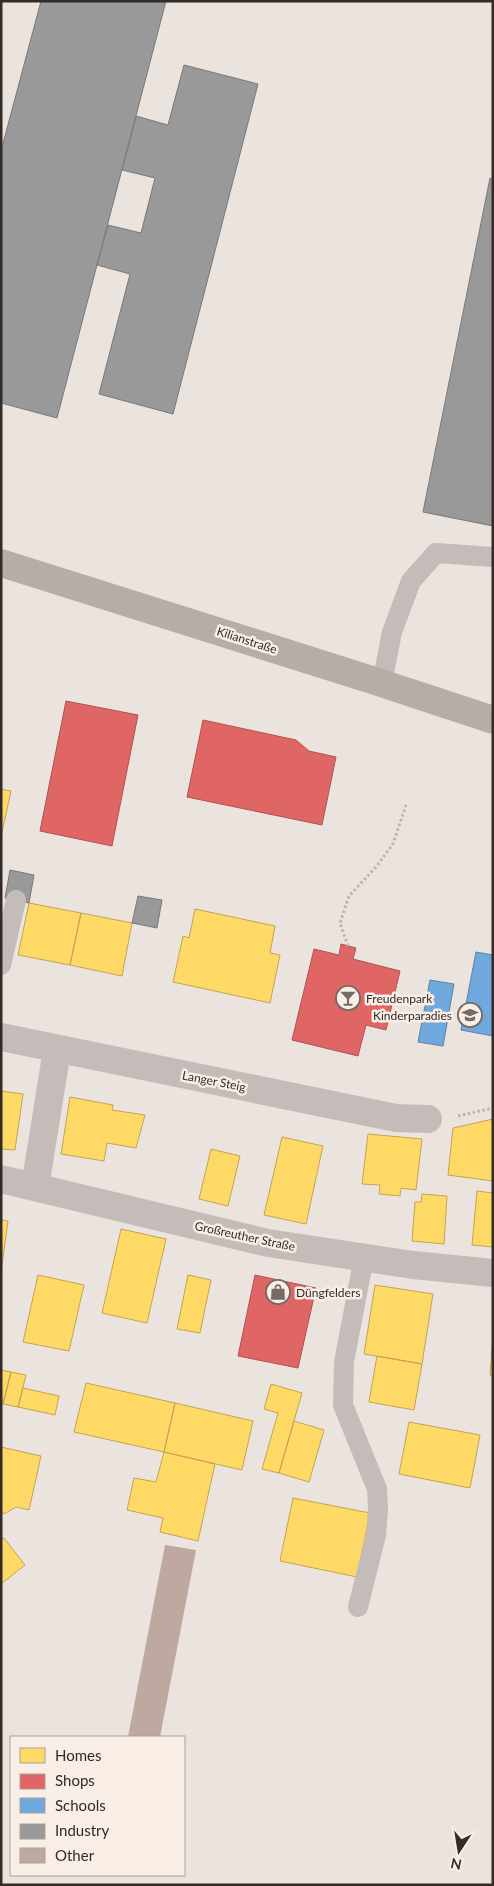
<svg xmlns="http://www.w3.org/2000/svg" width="494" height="1886" font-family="Lato,sans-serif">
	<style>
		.homes { fill: #ffd966; stroke: #c2a453 }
		.shops { fill: #e06666; stroke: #ac5453 }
		.schools { fill: #6fa8dc; stroke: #5d82a6 }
		.industry { fill: #999; stroke: #7b7877 }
		.building { fill: #bea8a0 }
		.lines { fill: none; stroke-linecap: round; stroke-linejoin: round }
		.path { stroke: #bcb5b0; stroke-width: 3; stroke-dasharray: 2.5 2.5; stroke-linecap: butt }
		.lane { stroke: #c3bcb8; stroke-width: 20 }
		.street { stroke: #c3bcb8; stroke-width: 28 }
		.secondary { stroke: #b4ada8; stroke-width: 28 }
		.labels { text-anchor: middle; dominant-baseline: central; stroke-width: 5; stroke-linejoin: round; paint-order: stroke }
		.street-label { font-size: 12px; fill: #342a27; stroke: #f8eee5 }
		.poi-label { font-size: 12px; fill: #342a27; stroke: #f8eee5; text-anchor: start }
	</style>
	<rect width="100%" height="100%" fill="#ebe4de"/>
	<path class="homes" d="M1,789L11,791L1,837Z
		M29,903L81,913L70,965L18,955Z
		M195,909L275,926L270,953L280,955L270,1003L173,982L183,936L189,938Z
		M81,913L132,923L122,976L70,965Z
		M1,1091L23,1094L15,1150L1,1149Z
		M70,1097L113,1105L112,1110L145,1115L136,1148L107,1143L104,1161L61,1154Z
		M493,1119V1181L448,1175L453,1128Z
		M368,1134L422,1139L416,1190L401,1188L400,1196L379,1194L380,1185L362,1184Z
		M282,1137L323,1146L306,1224L264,1215Z
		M211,1149L240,1156L228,1206L199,1199Z
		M477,1191L493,1193V1247L472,1245Z
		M422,1194L447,1196L444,1244L412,1241L415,1202H421Z
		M1,1220L8,1221L1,1272Z
		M121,1229L166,1239L147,1323L102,1313Z
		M38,1275L84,1285L69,1351L23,1342Z
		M188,1275L211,1280L200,1333L177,1329Z
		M375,1285L433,1294L422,1364L364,1354Z
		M493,1336V1376L490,1375Z
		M377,1356L422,1364L414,1410L369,1402Z
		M1,1370L11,1372L3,1404L1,1403Z
		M11,1372L26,1375L18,1407L3,1404Z
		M86,1383L175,1403L164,1452L74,1432Z
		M271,1384L302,1393L279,1473L262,1469L278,1413L264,1409Z
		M23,1388L59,1396L55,1415L18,1407Z
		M175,1403L253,1421L242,1470L164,1452Z
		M294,1421L324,1430L309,1482L279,1473Z
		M409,1422L480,1435L470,1488L399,1474Z
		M1,1447L41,1456L29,1510L16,1507L4,1514L1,1511Z
		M164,1452L215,1464L198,1541L160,1532L163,1518L127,1510L134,1478L156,1482Z
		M293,1498L370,1513L357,1577L280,1561Z
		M4,1538L25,1565L1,1584V1540Z"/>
	<path class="shops" d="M66,701L138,715L112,846L40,831Z
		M203,720L296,740L309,751L336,757L322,825L187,797Z
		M341,944L356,948L353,959L400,971L386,1030L366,1025L358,1056L292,1040L314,949L339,955Z
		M255,1275L316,1288L298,1368L238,1356Z"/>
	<path class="schools" d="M476,952L493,955V1036L461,1030Z
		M430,980L454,984L443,1046L418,1042Z"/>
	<path class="industry" d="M41,1H166L57,418L1,403V151Z
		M184,65L258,84L173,414L99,394L130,274L97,265L108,225L141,233L155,178L122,170L136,116L168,125Z
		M490,178L493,179V526L423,512Z
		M10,870L34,875L29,903L5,898Z
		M138,896L162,900L157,928L132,923Z"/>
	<path class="building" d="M165,1545L196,1550L160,1737H128Z"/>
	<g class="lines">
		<path class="path" d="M348,946L340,923L349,896L376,867L393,844L406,805
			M458,1116L493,1108"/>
		<path class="lane" d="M382,683L392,632L411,581L436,553L493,557
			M1,965L16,900
			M358,1607L376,1535L378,1509L377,1489L343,1405L344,1362L364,1257"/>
		<path class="street" d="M1,1037L396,1118L428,1119
			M1,1179L268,1243L413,1265L493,1273
			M35,1187L57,1050"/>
		<path class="secondary" d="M1,563L372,680L493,720"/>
	</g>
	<defs>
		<symbol id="bar-ring" viewBox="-11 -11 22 22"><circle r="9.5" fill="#f8eee5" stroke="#746b67" stroke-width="1.5"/><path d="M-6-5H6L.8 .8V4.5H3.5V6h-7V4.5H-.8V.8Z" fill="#746b67"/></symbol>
		<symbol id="school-ring" viewBox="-11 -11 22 22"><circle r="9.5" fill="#f8eee5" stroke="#746b67" stroke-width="1.5"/><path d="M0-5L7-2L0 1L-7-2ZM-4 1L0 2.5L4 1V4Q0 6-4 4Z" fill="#746b67"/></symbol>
		<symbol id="shop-ring" viewBox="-11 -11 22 22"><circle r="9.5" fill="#f8eee5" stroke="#746b67" stroke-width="1.5"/><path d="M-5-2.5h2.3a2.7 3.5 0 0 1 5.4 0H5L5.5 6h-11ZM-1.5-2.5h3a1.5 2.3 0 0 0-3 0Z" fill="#746b67"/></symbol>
	</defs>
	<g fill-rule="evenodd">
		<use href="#bar-ring" x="334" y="984" width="28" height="28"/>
		<use href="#school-ring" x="456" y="1001" width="28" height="28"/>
		<use href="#shop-ring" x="264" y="1278" width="28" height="28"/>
	</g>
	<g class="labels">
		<g class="street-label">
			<text transform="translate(247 640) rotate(18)">Kilianstraße</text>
			<text transform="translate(214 1081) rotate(11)">Langer Steig</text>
			<text transform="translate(245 1236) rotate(12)">Großreuther Straße</text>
		</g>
		<g class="poi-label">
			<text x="366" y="998">Freudenpark</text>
			<text x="452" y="1015" text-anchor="end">Kinderparadies</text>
			<text x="296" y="1292">Düngfelders</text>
		</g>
	</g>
	<rect width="494" height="1886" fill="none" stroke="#342a27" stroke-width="5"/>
	<rect x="10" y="1736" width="175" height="140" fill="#f8eee5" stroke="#aaa099"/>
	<rect x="20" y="1748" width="25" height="15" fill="#ffd966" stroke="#aaa099"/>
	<text x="55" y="1761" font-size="15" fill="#342a27">Homes</text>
	<rect x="20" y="1774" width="25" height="15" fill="#e06666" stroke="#aaa099"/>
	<text x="55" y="1786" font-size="15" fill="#342a27">Shops</text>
	<rect x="20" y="1798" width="25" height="15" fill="#6fa8dc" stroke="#aaa099"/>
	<text x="55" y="1811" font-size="15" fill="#342a27">Schools</text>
	<rect x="20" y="1824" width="25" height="15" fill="#999999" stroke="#aaa099"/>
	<text x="55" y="1836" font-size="15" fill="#342a27">Industry</text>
	<rect x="20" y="1848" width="25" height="15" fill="#bea8a0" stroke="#aaa099"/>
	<text x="55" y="1861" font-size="15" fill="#342a27">Other</text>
	<g transform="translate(459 1851) rotate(192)" stroke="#f8eee5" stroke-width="4" paint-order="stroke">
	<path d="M0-4L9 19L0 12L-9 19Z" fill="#342a27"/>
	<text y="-8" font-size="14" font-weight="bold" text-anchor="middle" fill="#342a27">N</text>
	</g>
</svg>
